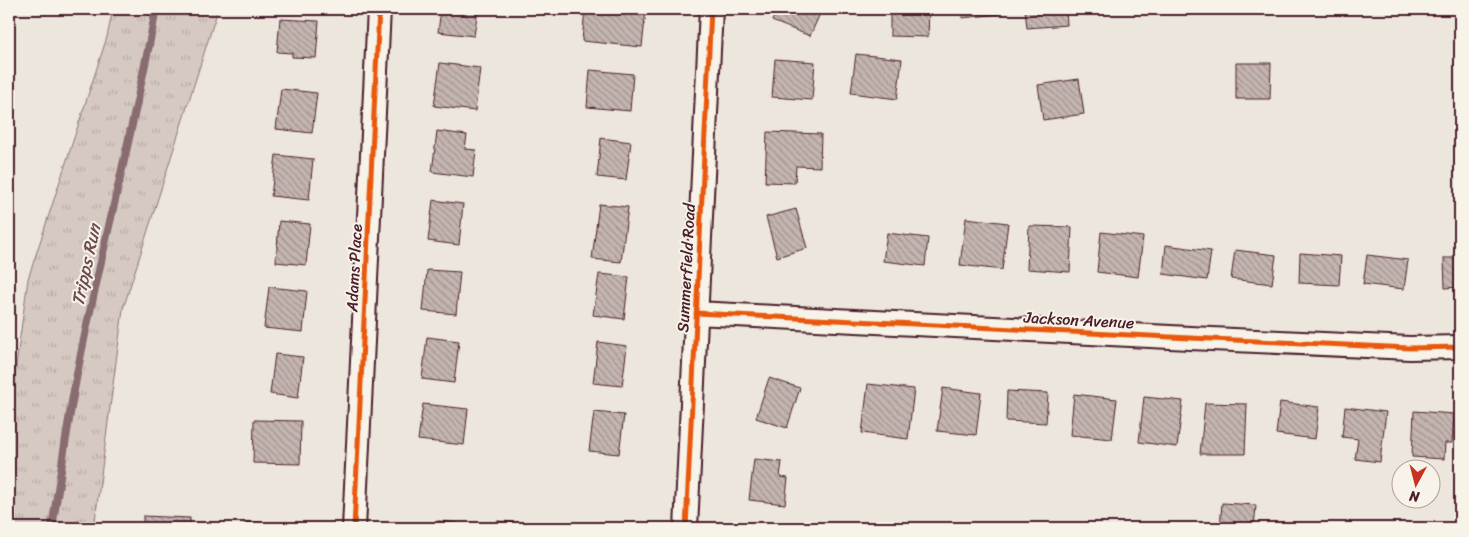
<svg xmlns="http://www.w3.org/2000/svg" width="1469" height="537" font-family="Sriracha,sans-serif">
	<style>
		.park { fill: url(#park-tufts); stroke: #907476 }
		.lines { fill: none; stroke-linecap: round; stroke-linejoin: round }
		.stream { stroke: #896c6f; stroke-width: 8 }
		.building { fill: url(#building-back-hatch); stroke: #4a1f2b }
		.minor-casing { stroke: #4a1f2b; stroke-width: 26 }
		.minor { stroke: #f7f3e8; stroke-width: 22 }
		.cycleway-casing { stroke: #f7f3e8; stroke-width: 8 }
		.cycleway { stroke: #e8590c; stroke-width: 5 }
		.labels { text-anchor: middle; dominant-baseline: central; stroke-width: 4; stroke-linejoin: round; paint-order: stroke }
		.street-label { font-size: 16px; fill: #4a1f2b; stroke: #f7f3e8 }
		.water-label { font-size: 18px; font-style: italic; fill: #6f4c53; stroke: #f7f3e8 }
	</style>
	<defs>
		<pattern id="park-tufts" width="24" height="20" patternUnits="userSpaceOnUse" patternTransform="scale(1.25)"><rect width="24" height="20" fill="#d5c9c2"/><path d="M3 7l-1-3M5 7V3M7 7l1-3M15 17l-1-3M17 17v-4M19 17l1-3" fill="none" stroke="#b8aca7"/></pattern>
		<pattern id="building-back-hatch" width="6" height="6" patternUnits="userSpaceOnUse" patternTransform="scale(1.25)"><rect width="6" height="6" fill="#c4b5b0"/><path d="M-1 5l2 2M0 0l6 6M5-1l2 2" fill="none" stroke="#a1938f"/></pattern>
	</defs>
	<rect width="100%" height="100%" fill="#ece6dd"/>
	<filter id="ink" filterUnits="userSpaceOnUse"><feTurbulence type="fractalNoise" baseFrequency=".02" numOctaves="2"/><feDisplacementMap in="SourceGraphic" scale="10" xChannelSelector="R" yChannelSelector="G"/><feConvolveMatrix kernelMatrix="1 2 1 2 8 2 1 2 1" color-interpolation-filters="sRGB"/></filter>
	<g filter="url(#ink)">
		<path class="park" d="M113,9H218L123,309L94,528H9V417L28,279L107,37Z"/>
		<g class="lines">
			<path class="stream" d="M52,528C60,478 67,428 76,379C100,255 133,133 156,9"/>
		</g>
		<path class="building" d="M441,9H478L474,36L438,32Z
			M585,9H646L642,47L582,41Z
			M777,9H822L810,36L772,21Z
			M890,9H929L928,37L890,36Z
			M961,9H998L999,14L962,18Z
			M1025,9H1066L1067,25L1027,28Z
			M280,19L319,21L316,58L292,57V53L277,52Z
			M856,54L902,59L897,99L851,93Z
			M775,59L815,62L812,100L772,97Z
			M440,63L480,68L475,111L434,106Z
			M1236,63H1271L1270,99H1236Z
			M590,70L633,74L630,111L587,107Z
			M1079,79L1084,114L1043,120L1038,85Z
			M281,89L317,93L312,133L276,129Z
			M437,131L467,135L465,149L476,150L473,177L432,172Z
			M767,132L821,134L820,167L796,166L795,183L765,182Z
			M601,138L631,142L626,180L597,177Z
			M276,155L313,159L309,200L271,196Z
			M433,200L463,204L459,245L428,241Z
			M599,204L628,207L621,262L592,259Z
			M796,209L807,248L777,257L766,217Z
			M966,218L1008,223L1002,270L960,265Z
			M279,221L310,224L306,265L276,262Z
			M1029,226L1072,227L1070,272L1027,269Z
			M1101,232L1143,237L1138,277L1097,272Z
			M887,233L928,238L925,266L883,261Z
			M1166,245L1211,251L1207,280L1163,274Z
			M1235,250L1276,255L1272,284L1231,279Z
			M1300,253L1341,256L1339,285L1299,283Z
			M1367,255L1408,260L1404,289L1363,284Z
			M1444,258H1460V287L1445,288Z
			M427,270L460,272L456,314L423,311Z
			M599,274L629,277L624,319L593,315Z
			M269,287L307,291L303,332L264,328Z
			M427,337L459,341L454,383L422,379Z
			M598,342L627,346L622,386L593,383Z
			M275,354L303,357L298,398L270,394Z
			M769,378L800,388L787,428L756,418Z
			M868,384L914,389L908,439L862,433Z
			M943,388L981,393L976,435L937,431Z
			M1007,391L1048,393L1046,423L1006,421Z
			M1074,394L1117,399L1112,439L1070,435Z
			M1144,397L1183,401L1177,447L1139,442Z
			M1280,402L1319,407L1315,439L1276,434Z
			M1205,403L1247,404L1245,454H1200Z
			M423,404L468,409L464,445L418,440Z
			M1345,407L1386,412L1380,462L1355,459L1358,439L1342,437Z
			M1414,411L1454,414L1452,443H1445L1444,459L1412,457Z
			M594,412L624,415L619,454L589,451Z
			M254,420L301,421L300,464L253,463Z
			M754,459L782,462L780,477L788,478L785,504L749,500Z
			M1222,503L1256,505L1254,528H1220Z
			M143,516L190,518V528H143Z
			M438,521L458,523V528H437Z
			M497,521L537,525V528H497Z
			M245,522L294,524V528H245Z"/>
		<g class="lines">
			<defs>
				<path id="minor" d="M696,313L1190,338L1410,348L1460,347
					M354,528L379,9
					M686,528L711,9"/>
			</defs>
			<use href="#minor" class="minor-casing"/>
			<use href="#minor" class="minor"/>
			<defs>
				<path id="cycleway" d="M696,313L1190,338L1410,348L1460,347
					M354,528L379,9
					M686,528L711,9"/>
			</defs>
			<use href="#cycleway" class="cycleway-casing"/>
			<use href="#cycleway" class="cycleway"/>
		</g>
	</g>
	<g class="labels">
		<g class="street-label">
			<text transform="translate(354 268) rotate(-87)">Adams Place</text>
			<text transform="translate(686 268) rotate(-87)">Summerfield Road</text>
			<text transform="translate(1079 320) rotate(3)">Jackson Avenue</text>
		</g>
		<g class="water-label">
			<text transform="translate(86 265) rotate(-78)">Tripps Run</text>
		</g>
	</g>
	<rect width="1469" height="537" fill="none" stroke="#f7f3e8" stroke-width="30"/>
	<rect x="15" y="15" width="1439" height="507" fill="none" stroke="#4a1f2b" stroke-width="2" filter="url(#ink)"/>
	<g transform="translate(1416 484) rotate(187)"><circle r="24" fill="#f7f3e8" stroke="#b29e9c"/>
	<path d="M0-4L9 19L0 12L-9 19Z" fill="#c8321e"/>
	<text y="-8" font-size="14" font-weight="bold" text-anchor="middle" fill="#4a1f2b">N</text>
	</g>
</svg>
